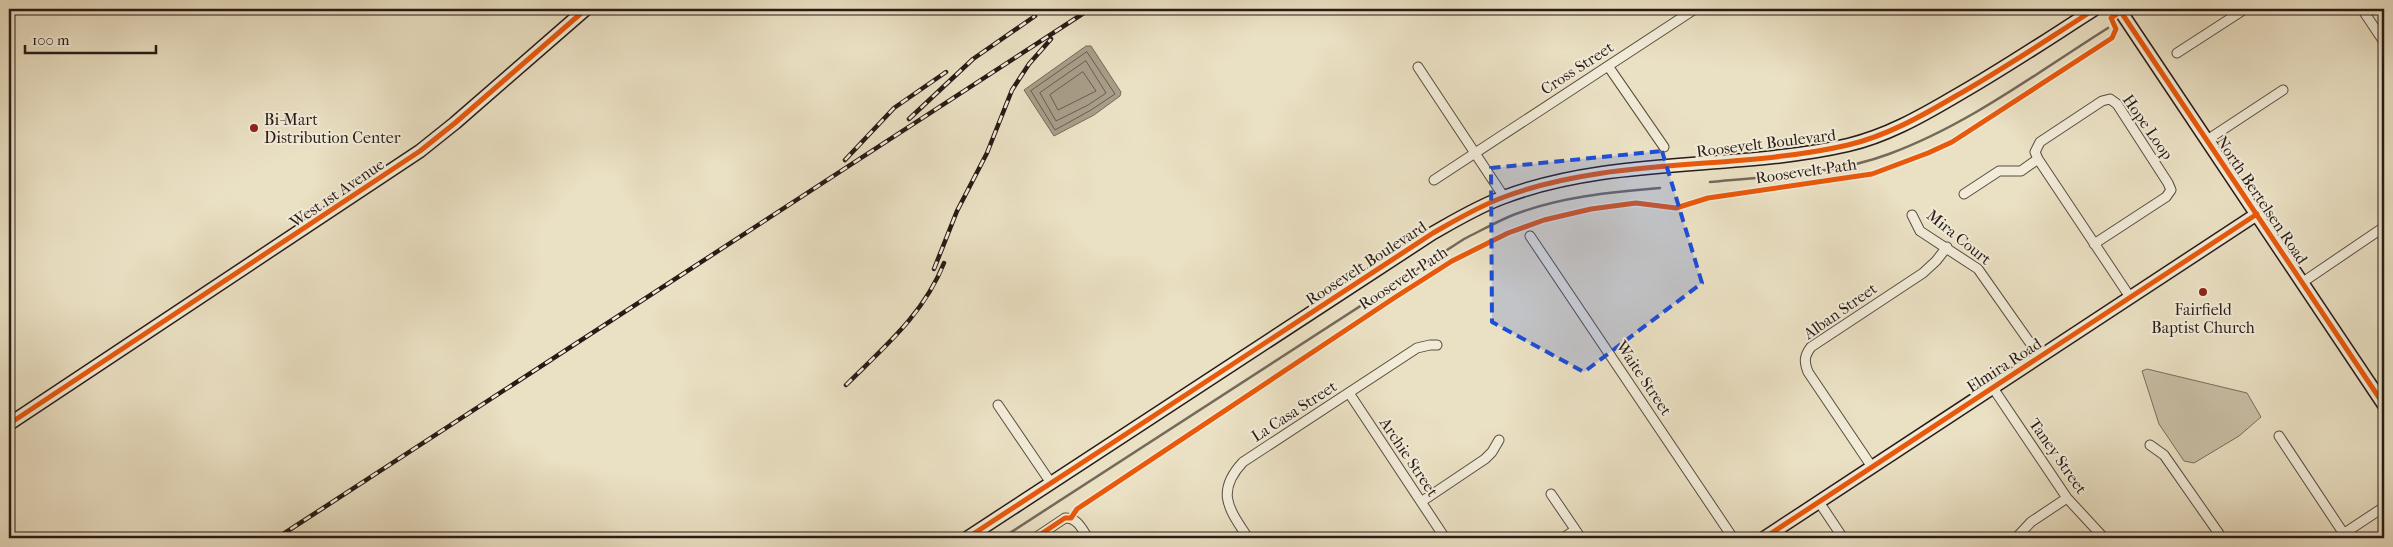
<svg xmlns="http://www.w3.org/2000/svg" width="2393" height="547" font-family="'IM FELL French Canon',serif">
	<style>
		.green { fill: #c9bfa6; stroke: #786d5e }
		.water { fill: #a89d88; stroke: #75695a }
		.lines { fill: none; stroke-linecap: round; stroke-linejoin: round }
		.shore { stroke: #685c4f; stroke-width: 1 }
		.stream { stroke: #75695a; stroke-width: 2.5 }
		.street-casing { stroke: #584c41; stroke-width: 11 }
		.secondary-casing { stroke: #281b16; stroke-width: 15 }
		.street { stroke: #f1ebd8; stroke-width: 9 }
		.secondary { stroke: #f1ebd8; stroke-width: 12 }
		.rail-casing { stroke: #281b16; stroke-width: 4.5 }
		.rail { stroke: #f1ebd8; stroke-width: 2.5; stroke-dasharray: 8; stroke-linecap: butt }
		.cycleway-casing { stroke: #f1ebd8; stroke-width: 8 }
		.cycleway { stroke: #e8590c; stroke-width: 5 }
		.marked { fill: #1d4ed8; fill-opacity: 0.2; stroke: #1d4ed8; stroke-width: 4; stroke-dasharray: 10 6; stroke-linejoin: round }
		.poi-dot { fill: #8f2418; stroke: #f1ebd8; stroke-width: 2 }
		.labels { text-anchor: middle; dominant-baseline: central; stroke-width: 4; stroke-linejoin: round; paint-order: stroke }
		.street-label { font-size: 16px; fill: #281b16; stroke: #f1ebd8 }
		.poi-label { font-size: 16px; fill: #281b16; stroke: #f1ebd8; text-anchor: start }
	</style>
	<rect width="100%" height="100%" fill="#eae0c3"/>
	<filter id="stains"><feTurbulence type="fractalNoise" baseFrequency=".004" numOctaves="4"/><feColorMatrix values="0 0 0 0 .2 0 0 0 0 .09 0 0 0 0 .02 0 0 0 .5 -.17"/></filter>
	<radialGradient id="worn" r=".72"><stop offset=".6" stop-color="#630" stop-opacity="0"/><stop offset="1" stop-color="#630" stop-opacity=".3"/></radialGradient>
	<path class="green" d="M2147,369L2247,393L2261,417L2239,436L2194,463L2184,461L2159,424L2142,371Z"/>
	<path class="water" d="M1086,46H1091L1121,92L1120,96L1094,115L1054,136L1024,90Z"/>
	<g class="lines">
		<path class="shore" d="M1087,52L1115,94L1091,110L1055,130L1031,91Z
			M1086,61L1106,93L1088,105L1056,121L1040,93Z
			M1083,72L1096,91L1058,110L1050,95Z"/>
		<path class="stream" d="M1710,182C1769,176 1833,175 1889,154C1968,125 2038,72 2108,28
			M1002,538L1464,239C1480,231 1496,222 1513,215C1559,197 1611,192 1660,188"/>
		<defs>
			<path id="street" d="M2362,9L2384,42
				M2177,53L2245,9
				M1608,66L1664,147
				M1418,67L1504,197
				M2207,140L2283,90
				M1434,180L1695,9
				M1964,194L1999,171H2021L2038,159
				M1912,215L1920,231L1978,269L2040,357
				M1530,236L1733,538
				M2094,244L2166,197L2171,190L2168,183L2117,104L2110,99L2102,101L2040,142L2035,152L2038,159L2130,297
				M2303,282L2384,227
				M1993,388L2067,498L2104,538
				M1349,393L1445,538
				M998,405L1051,483
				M2279,436L2344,534
				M2150,445L2164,455L2222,538
				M1872,467L1808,372C1804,362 1804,356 1811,347L1923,273L1936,261L1947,247
				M1551,494L1581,538
				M1421,502L1485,459L1492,452L1499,440
				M1819,502L1843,538
				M1035,538L1065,518C1077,517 1082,529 1088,538
				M1248,538C1229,509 1215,492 1243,462L1417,348L1430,345H1437
				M1563,538L1575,530
				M2016,538L2031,522L2067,498
				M2337,538L2384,507"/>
			<path id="secondary" d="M2119,9L2384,405
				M9,424L420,151L455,123L586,9
				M967,538L1433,233C1456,220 1479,206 1504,197C1613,156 1735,171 1848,145C1886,136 1920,117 1954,97C2002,70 2048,39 2095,9
				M1764,538L2257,214"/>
		</defs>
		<use href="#street" class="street-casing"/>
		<use href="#secondary" class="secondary-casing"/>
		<use href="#street" class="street"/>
		<use href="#secondary" class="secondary"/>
		<defs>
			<path id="rail" d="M909,119L973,59L1035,16
				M845,160L894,108L946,72
				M934,269L957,211L987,153L1012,90L1029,64L1051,39
				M846,385C885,346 923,315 944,263
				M277,538L1090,9"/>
		</defs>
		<use href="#rail" class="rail-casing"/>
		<use href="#rail" class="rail"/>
		<defs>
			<path id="cycleway" d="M2119,9L2384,405
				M9,424L420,151L455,123L586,9
				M967,538L1433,233C1456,220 1479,206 1504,197C1613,156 1735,171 1848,145C1886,136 1920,117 1954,97C2002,70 2048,39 2095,9
				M1035,538L1065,518H1071L1077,509L1394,298L1452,261L1508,233L1544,220L1591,209L1636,203L1676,208L1708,198L1872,174L1928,153L1952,142L2112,38L2116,29L2111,18L2125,9
				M1764,538L2257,214"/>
		</defs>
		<use href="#cycleway" class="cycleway-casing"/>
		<use href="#cycleway" class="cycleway"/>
	</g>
	<path class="marked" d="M1662,151L1702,283L1584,372L1492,322L1491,168Z"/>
	<g class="poi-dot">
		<circle cx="254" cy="128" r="5"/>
		<circle cx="2203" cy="292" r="5"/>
	</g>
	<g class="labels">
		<g class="street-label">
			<text transform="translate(1577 68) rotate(-33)">Cross Street</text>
			<text transform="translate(2148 127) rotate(55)">Hope Loop</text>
			<text transform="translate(1766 143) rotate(-7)">Roosevelt Boulevard</text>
			<text transform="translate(1806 171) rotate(-8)">Roosevelt Path</text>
			<text transform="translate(337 193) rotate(-34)">West 1st Avenue</text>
			<text transform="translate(2262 200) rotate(56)">North Bertelsen Road</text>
			<text transform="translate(1959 237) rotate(39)">Mira Court</text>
			<text transform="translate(1366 263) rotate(-33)">Roosevelt Boulevard</text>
			<text transform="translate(1403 278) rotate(-33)">Roosevelt Path</text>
			<text transform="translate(1840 311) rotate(-35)">Alban Street</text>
			<text transform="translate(2004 365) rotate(-33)">Elmira Road</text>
			<text transform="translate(1644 378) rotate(56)">Waite Street</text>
			<text transform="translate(1294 411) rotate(-33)">La Casa Street</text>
			<text transform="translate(2058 456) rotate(55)">Taney Street</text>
			<text transform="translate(1409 457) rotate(56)">Archie Street</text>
		</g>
		<g class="poi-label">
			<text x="264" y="119">Bi-Mart<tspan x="264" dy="18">Distribution Center</tspan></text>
			<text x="2203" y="309" text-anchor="middle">Fairfield<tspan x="2203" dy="18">Baptist Church</tspan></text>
		</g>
	</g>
	<rect width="2393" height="547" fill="none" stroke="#eae0c3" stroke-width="30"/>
	<rect x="10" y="10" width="2373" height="527" fill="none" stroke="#281b16" stroke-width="2.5"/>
	<rect x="15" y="15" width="2363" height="517" fill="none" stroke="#281b16"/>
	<path d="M25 45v8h131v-8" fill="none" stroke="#281b16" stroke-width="2.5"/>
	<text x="32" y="45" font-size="15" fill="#281b16" stroke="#f1ebd8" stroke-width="4" paint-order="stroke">100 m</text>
	<rect width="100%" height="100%" filter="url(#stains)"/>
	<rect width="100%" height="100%" fill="url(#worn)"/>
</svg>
